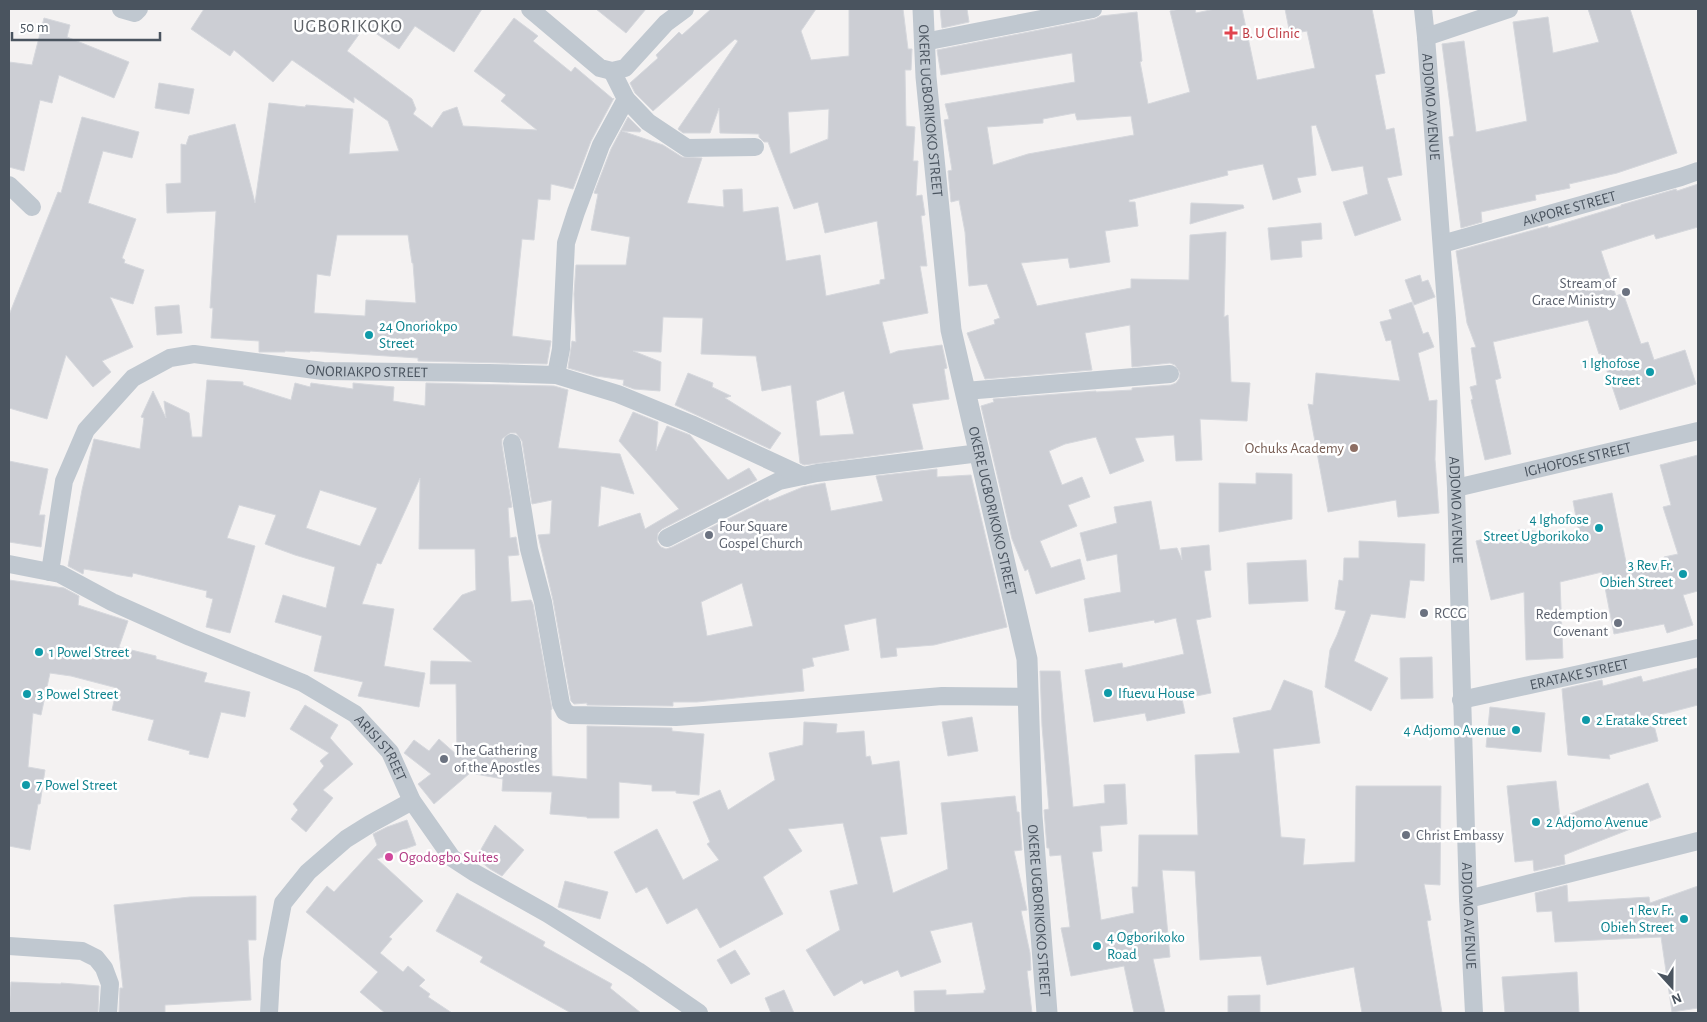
<svg xmlns="http://www.w3.org/2000/svg" width="1707" height="1022" font-family="'Alegreya Sans',sans-serif">
	<style>
		.building { fill: #ccced4; stroke: #d6d8dd; fill-rule: evenodd }
		.lines { fill: none; stroke-linecap: round; stroke-linejoin: round }
		.minor { stroke: #c0c8d0; stroke-width: 18 }
		.tertiary { stroke: #c0c8d0; stroke-width: 21 }
		.health-dot { fill: #e0444e; stroke: #fff; stroke-width: 2 }
		.worship-dot { fill: #6b7280; stroke: #fff; stroke-width: 2 }
		.culture-dot { fill: #0f9aa8; stroke: #fff; stroke-width: 2 }
		.education-dot { fill: #8d6e63; stroke: #fff; stroke-width: 2 }
		.hotel-dot { fill: #d1479c; stroke: #fff; stroke-width: 2 }
		.labels { text-anchor: middle; dominant-baseline: central; stroke-width: 5; stroke-linejoin: round; paint-order: stroke }
		.health-label { font-size: 15px; fill: #be3a42; stroke: #fff; text-anchor: start }
		.street-label { font-size: 15px; fill: #4a545f; stroke: #fff }
		.worship-label { font-size: 15px; fill: #5b616d; stroke: #fff; text-anchor: start }
		.culture-label { font-size: 15px; fill: #0d838f; stroke: #fff; text-anchor: start }
		.education-label { font-size: 15px; fill: #785e54; stroke: #fff; text-anchor: end }
		.hotel-label { font-size: 15px; fill: #b23c85; stroke: #fff; text-anchor: start }
		.quarter-label { font-size: 18px; letter-spacing: 1px; fill: #5e6267; stroke: #fff }
	</style>
	<rect width="100%" height="100%" fill="#f4f2f2"/>
	<path class="building" d="M204,9H482L454,52L415,26L399,49L365,26L347,51L412,99L416,109L413,114L432,128L443,112L457,107L463,126L537,130L501,101L506,95L474,71L514,18L538,36L533,41L571,72L575,67L613,99L614,98L591,141L573,189L551,184L550,200L538,199L534,240L522,239L512,336L551,341L547,364L418,361V358L310,351V352L285,351V352H259V341L211,338L213,308H210L216,211L167,213L166,184L181,183V144L186,145L189,136L235,124L255,203L269,103L305,107L306,105L353,109L349,154L399,151L388,121L354,97V103L292,60L273,82L234,50L230,56L191,29ZM337,235H408L412,263H413L416,303L366,300L365,316L314,313L317,274L330,276Z
		M596,9H646L626,33Z
		M711,9H816L801,31L811,60L849,56V9H903L908,49H912L911,70H905L906,126L915,127L913,161H918L916,196L922,195L925,215L921,216L927,266H920L928,313L882,322L890,354L898,351L942,345L947,368L944,369L949,399L912,404L923,449L804,465L800,463L791,385L762,391L756,356L701,354L703,318L663,317L661,352L633,351L661,362L660,391L634,389L623,385L624,380L596,376L568,368L572,341L576,342L574,294L576,265H626L630,237L591,230L598,194L594,193L611,149L628,117L641,130L640,132L622,131L663,145L682,157L702,158L687,203L724,207L723,190L742,189L743,212L778,207L786,261L820,255L826,296L880,284V280L885,279L877,221L825,233L818,202L794,209L768,142H764L759,137V134L720,133L719,108L710,133H683L678,129L738,41L735,39L653,111L635,93L630,83L658,58L656,55L679,32L682,35ZM829,109L828,139L790,154L788,112ZM844,391L854,434L820,436L816,401Z
		M940,9H967L969,22L942,28Z
		M1180,9H1195L1196,13L1215,9H1242L1257,80L1315,68L1307,31L1290,34L1285,9H1372L1385,73L1375,75L1386,130L1394,128L1402,175L1387,178L1401,220L1355,236L1343,202L1368,194L1363,166L1332,171L1316,125L1311,126L1316,175L1297,178L1301,192L1273,200L1263,164L1227,171L1228,175L1129,200V202H1135L1138,226L1105,231L1110,262L1070,268L1068,258L1021,263L1037,306L1131,288V279L1189,280L1190,235L1226,232L1224,317L1228,315L1231,382L1250,383L1247,421L1200,419L1202,460L1176,461L1174,435L1135,438L1144,461L1110,474L1096,437L1065,444L1049,451L1062,485L1082,477L1090,497L1068,505L1077,526L1040,541L1051,568L1080,559L1085,579L1036,594L1028,569L1025,571L1012,539L981,406L994,402L993,399L1096,391V392L1132,390V388L1171,385L1176,383L1179,379L1180,373L1175,365L1170,363L1132,367L1130,325L1085,333L1092,370L985,379L967,333L995,324L994,320L1000,318L987,284L969,286L965,232L959,200L951,202L948,171L952,170L944,120L949,119L945,104L1075,82L1072,53L941,75L937,50L1095,19L1101,16L1137,12L1142,61L1140,62L1148,104L1190,92L1170,11ZM1075,113L1077,120L1131,116L1134,135L1028,154L993,165L987,127L1043,123V119Z
		M1588,9H1630L1677,153L1617,173L1569,184L1570,188L1535,195L1536,200L1481,212L1482,222L1461,228L1449,137L1454,136L1442,44L1464,41L1476,132L1527,121L1513,22L1548,17L1553,53L1599,42Z
		M44,18L70,25L67,37L129,62L114,98L59,75L52,103L40,100L24,171L9,167V62L32,65Z
		M159,83L194,89L189,114L155,108Z
		M82,117L139,132L132,158L103,151L88,203L136,219L122,258L125,260L124,263L144,270L133,304L110,297L133,347L102,361L111,372L93,387L66,355L47,419L9,408V315L58,192L61,193Z
		M1698,184V227L1656,239L1654,234L1601,251L1616,296L1623,293L1641,344L1648,342L1654,360L1685,350L1696,384L1620,410L1601,353L1599,354L1588,320L1493,342L1501,378L1495,380L1511,454L1485,460L1471,400L1473,399L1470,387L1477,385L1471,348L1476,347L1467,323L1456,251L1548,226V228L1621,206V205L1676,189L1677,191Z
		M1191,203L1243,205L1244,208L1190,224Z
		M1321,223L1322,239L1301,241L1302,257L1271,260L1268,228Z
		M1420,275L1422,282L1428,280L1435,297L1414,305L1405,280Z
		M1412,302L1423,334L1428,332L1434,347L1418,353L1429,401L1437,400L1435,459L1439,513L1398,517L1396,500L1328,512L1308,404L1313,405L1316,373L1400,381L1391,340L1386,341L1380,322L1392,319L1389,310Z
		M179,305L182,333L157,335L155,307Z
		M688,373L713,383L712,387L731,396L725,398L781,433L770,449L675,405Z
		M207,380L243,382V385L291,400L295,383L310,387L311,383L353,389V383L394,387L393,401L425,406L426,383L554,386L568,390L558,448L620,454L634,494L601,486L598,527L640,513L645,529L679,509L619,441L633,412L658,422L656,451L667,426L690,435L728,480L749,468L757,480L662,529L658,533L657,542L661,547L666,549L672,547L768,499L769,501L803,487L825,483L831,511L883,501L876,476L937,469V477L971,475L1007,627L934,645L896,648L897,656L881,658L876,618L844,625L849,650L812,658L814,666L802,669L804,691L697,702H673V706L587,705V703L574,704L571,701L553,600L538,535L550,534L552,500L532,504L522,441L516,433H510L502,439V445L512,507L508,508L510,538L516,537L519,555L508,556L511,602L531,600L533,604L552,709L551,710L552,776L587,779V726L672,728V731L704,734L699,795L676,793V791H652V785L619,782V818H587V817L550,814L552,792L502,791L503,779L470,773L434,804L418,784L431,774L404,753L414,740L429,751L439,739L457,755L456,684H430L431,661L472,662L433,629L462,595L476,590L475,549H419L420,478L381,564L377,563L362,604L394,609L384,666L425,673L419,707L358,696L363,682L314,671L322,636L275,622L283,595L326,608L335,567L295,555L265,544L276,515L239,505L227,538L255,546L230,633L206,627L213,599L206,597L207,591L133,573L132,577L84,569L83,574L68,566L82,490L94,439L140,449L144,418L141,417L153,391L166,418L164,401L189,413L192,437H202ZM320,490L377,508L360,546L306,528ZM742,583L753,626L707,636L701,602Z
		M1698,455V591L1683,595L1693,625L1667,633L1664,624L1614,634L1602,572L1560,582L1563,658L1526,660L1524,592L1491,600L1476,541L1523,529L1580,539L1573,501L1612,493L1627,567L1664,560V557L1678,554L1663,507L1671,505L1660,465Z
		M9,461L48,469L39,515H45L41,547L9,542Z
		M1256,473L1292,474V519L1219,532V483L1256,484Z
		M1151,501L1160,550L1177,548L1182,560L1181,548L1209,545L1211,570L1204,571L1211,617L1196,620L1211,693L1182,699L1185,713L1147,721L1145,713L1094,722L1085,670L1122,663L1123,668L1184,654L1176,618L1155,623L1154,620L1089,632L1084,599L1121,592L1117,554L1087,561L1080,533L1117,523L1114,507Z
		M1359,541L1425,544L1424,581L1410,580L1405,618L1371,614L1354,661L1388,678L1371,711L1325,687L1330,650L1337,635L1346,611L1335,609L1339,580L1343,581L1344,558H1359Z
		M1306,560L1308,601L1249,604L1247,563Z
		M9,580L64,588L79,596L78,605L128,621L119,647L156,656V659L207,673L204,682L250,692L245,717L221,712L208,758L189,754L190,751L148,740L154,720L112,710L117,688L71,676L50,673L41,715L33,713L28,767L45,770L40,804H38L30,850L9,846Z
		M1432,657L1433,698L1401,699L1400,658Z
		M1698,668V705L1652,717L1658,741L1609,755L1610,759L1568,755L1562,689L1602,680L1603,686L1641,676L1643,682Z
		M1040,671H1060L1073,807L1105,803L1104,785L1125,784L1127,824L1100,826L1102,851L1092,852L1101,920L1134,913L1132,887H1138L1139,835H1198L1195,755L1240,753L1233,718L1271,710L1284,680L1312,691L1320,743L1273,749L1281,837L1305,839L1303,865L1355,862L1356,786H1441L1440,885L1424,884L1431,920L1427,921L1442,1013H1362L1354,967L1267,985L1261,956L1200,960L1195,871L1162,870L1170,957L1153,959L1165,1013H1134L1124,966L1071,976L1061,928L1070,927L1061,855L1050,856L1049,848H1047L1044,810L1049,809L1042,726Z
		M305,705L338,725L330,738L353,764L323,790L333,798L306,832L291,819L298,810L293,804L324,766L320,761L329,753L290,729Z
		M1490,707L1545,713L1541,752L1486,747Z
		M972,717L978,751L948,756L942,722Z
		M804,722L837,724L836,733L864,731L866,757L870,756L872,765L899,761L907,834L880,837L893,893L948,869L941,803L1015,796L1017,812H1019L1022,850L1014,851L1027,910L1021,911L1030,953L1031,970L1027,971L1032,1013H915L914,991L946,990V995L984,993V990H986L972,922L930,931L941,962L901,977L898,970L864,984L862,980L834,996L806,950L840,930L830,891L858,884L843,823L788,829L802,851L763,877L783,914L720,948L697,908L667,924L647,887L636,893L614,852L657,829L683,880L719,860L707,844L710,842L693,802L720,790L728,810L775,780L769,753L803,745Z
		M1556,781L1560,818L1648,783L1661,817L1564,855L1565,864L1534,871L1533,860L1515,862L1507,786Z
		M407,820L416,845L377,859L423,901L389,937L392,939L380,953L403,972L408,966L425,980L419,986L430,994L428,997L452,1013H385L360,992L378,972L306,912L327,886L334,892L377,845L373,834L387,827Z
		M495,825L524,850L502,876L490,869L476,858Z
		M565,881L608,892L600,919L558,907Z
		M1567,885L1568,902L1649,897L1650,903L1698,886V1008L1672,1012L1661,937L1555,942L1552,911L1537,912L1535,893Z
		M457,893L545,942L543,946L612,984L610,988L641,1013H571L480,962L483,957L436,931Z
		M256,896V940H248L251,1000L165,1005V1013H119L120,988H123L114,905L190,897Z
		M735,950L750,974L731,984L717,960Z
		M1577,972L1579,1013H1505L1502,977Z
		M11,982L61,984V983L99,986L98,1013H9Z
		M784,990L794,1013H771L765,998Z
		M1260,995V1013H1228V996Z"/>
	<g class="lines">
		<g class="minor">
			<path d="M121,9L135,13L139,9"/>
			<path d="M530,9L600,68L612,71L625,68L666,23L685,9"/>
			<path id="s1" d="M1423,9L1426,37L1447,318L1456,488L1468,899L1474,1013"/>
			<path d="M1426,37L1509,9"/>
			<path d="M924,42L1093,9"/>
			<path d="M626,99L648,122L687,148L755,147"/>
			<path d="M9,185L32,207"/>
			<path id="s2" d="M1442,244L1681,177L1698,171"/>
			<path d="M556,375L561,349L566,243L576,212L601,145L626,99L612,71"/>
			<path d="M965,391L1170,374"/>
			<path d="M512,443L529,549L543,602L561,704L565,712L571,715L676,717L791,709L942,696L1029,697"/>
			<path id="s3" d="M1456,488L1698,431"/>
			<path d="M667,538L779,481L817,473L980,453"/>
			<path id="s4" d="M9,564L60,574L112,602L190,637L303,683L355,714L390,752L412,801L452,858L475,873L548,914L638,971L699,1013"/>
			<path id="s5" d="M50,572L64,481L86,430L133,378L170,358L194,354L323,371L489,373L556,375L618,394L691,424L803,476"/>
			<path id="s6" d="M1461,700L1698,648"/>
			<path d="M1468,899L1698,841"/>
			<path d="M9,946L82,951L96,958L104,968L110,984L108,1013"/>
			<path d="M269,1013L272,960L283,903L308,872L346,839L370,824L412,801"/>
		</g>
		<path class="tertiary" id="s7" d="M923,9L926,77L951,330L1027,659L1032,816L1047,1013"/>
	</g>
	<path class="health-dot" d="M1228.5 25.5h5v5h5v5h-5v5h-5v-5h-5v-5h5z"/>
	<g class="worship-dot">
		<circle cx="1626" cy="292" r="5"/>
		<circle cx="709" cy="535" r="5"/>
		<circle cx="1424" cy="613" r="5"/>
		<circle cx="1618" cy="623" r="5"/>
		<circle cx="444" cy="759" r="5"/>
		<circle cx="1406" cy="835" r="5"/>
	</g>
	<g class="culture-dot">
		<circle cx="369" cy="335" r="5"/>
		<circle cx="1650" cy="372" r="5"/>
		<circle cx="1599" cy="528" r="5"/>
		<circle cx="1683" cy="574" r="5"/>
		<circle cx="39" cy="652" r="5"/>
		<circle cx="1108" cy="693" r="5"/>
		<circle cx="27" cy="694" r="5"/>
		<circle cx="1586" cy="720" r="5"/>
		<circle cx="1516" cy="730" r="5"/>
		<circle cx="26" cy="785" r="5"/>
		<circle cx="1536" cy="822" r="5"/>
		<circle cx="1684" cy="919" r="5"/>
		<circle cx="1097" cy="946" r="5"/>
	</g>
	<circle class="education-dot" cx="1354" cy="448" r="5"/>
	<circle class="hotel-dot" cx="389" cy="857" r="5"/>
	<g class="labels">
		<g class="health-label">
			<text x="1242" y="33">B. U Clinic</text>
		</g>
		<g class="street-label">
			<text stroke="none"><textPath href="#s1" startOffset="98">ADJOMO AVENUE</textPath></text>
			<text stroke="none"><textPath href="#s7" startOffset="102">OKERE UGBORIKOKO STREET</textPath></text>
			<text stroke="none"><textPath href="#s2" startOffset="132">AKPORE STREET</textPath></text>
			<text stroke="none"><textPath href="#s5" startOffset="458">ONORIAKPO STREET</textPath></text>
			<text stroke="none"><textPath href="#s3" startOffset="125">IGHOFOSE STREET</textPath></text>
			<text stroke="none"><textPath href="#s7" startOffset="508">OKERE UGBORIKOKO STREET</textPath></text>
			<text stroke="none"><textPath href="#s1" startOffset="502">ADJOMO AVENUE</textPath></text>
			<text stroke="none"><textPath href="#s6" startOffset="121">ERATAKE STREET</textPath></text>
			<text stroke="none"><textPath href="#s4" startOffset="422">ARISI STREET</textPath></text>
			<text stroke="none"><textPath href="#s7" startOffset="912">OKERE UGBORIKOKO STREET</textPath></text>
			<text stroke="none"><textPath href="#s1" startOffset="908">ADJOMO AVENUE</textPath></text>
		</g>
		<g class="worship-label">
			<text x="1616" y="283" text-anchor="end">Stream of<tspan x="1616" dy="17">Grace Ministry</tspan></text>
			<text x="719" y="526">Four Square<tspan x="719" dy="17">Gospel Church</tspan></text>
			<text x="1434" y="613">RCCG</text>
			<text x="1608" y="614" text-anchor="end">Redemption<tspan x="1608" dy="17">Covenant</tspan></text>
			<text x="454" y="750">The Gathering<tspan x="454" dy="17">of the Apostles</tspan></text>
			<text x="1416" y="835">Christ Embassy</text>
		</g>
		<g class="culture-label">
			<text x="379" y="326">24 Onoriokpo<tspan x="379" dy="17">Street</tspan></text>
			<text x="1640" y="363" text-anchor="end">1 Ighofose<tspan x="1640" dy="17">Street</tspan></text>
			<text x="1589" y="519" text-anchor="end">4 Ighofose<tspan x="1589" dy="17">Street Ugborikoko</tspan></text>
			<text x="1673" y="565" text-anchor="end">3 Rev Fr.<tspan x="1673" dy="17">Obieh Street</tspan></text>
			<text x="49" y="652">1 Powel Street</text>
			<text x="1118" y="693">Ifuevu House</text>
			<text x="37" y="694">3 Powel Street</text>
			<text x="1596" y="720">2 Eratake Street</text>
			<text x="1506" y="730" text-anchor="end">4 Adjomo Avenue</text>
			<text x="36" y="785">7 Powel Street</text>
			<text x="1546" y="822">2 Adjomo Avenue</text>
			<text x="1674" y="910" text-anchor="end">1 Rev Fr.<tspan x="1674" dy="17">Obieh Street</tspan></text>
			<text x="1107" y="937">4 Ogborikoko<tspan x="1107" dy="17">Road</tspan></text>
		</g>
		<g class="education-label">
			<text x="1344" y="448">Ochuks Academy</text>
		</g>
		<g class="hotel-label">
			<text x="399" y="857">Ogodogbo Suites</text>
		</g>
		<g class="quarter-label">
			<text x="348" y="27">UGBORIKOKO</text>
		</g>
	</g>
	<rect width="1707" height="1022" fill="none" stroke="#4a545f" stroke-width="20"/>
	<g transform="translate(1672 987) rotate(159)" stroke="#ffffff" stroke-width="4" paint-order="stroke">
	<path d="M0-4L9 19L0 12L-9 19Z" fill="#4a545f"/>
	<text y="-8" font-size="14" font-weight="bold" text-anchor="middle" fill="#4a545f">N</text>
	</g>
	<path d="M12 32v8h148v-8" fill="none" stroke="#4a545f" stroke-width="2.5"/>
	<text x="20" y="32" font-size="15" fill="#4a545f" stroke="#ffffff" stroke-width="4" paint-order="stroke">50 m</text>
</svg>
